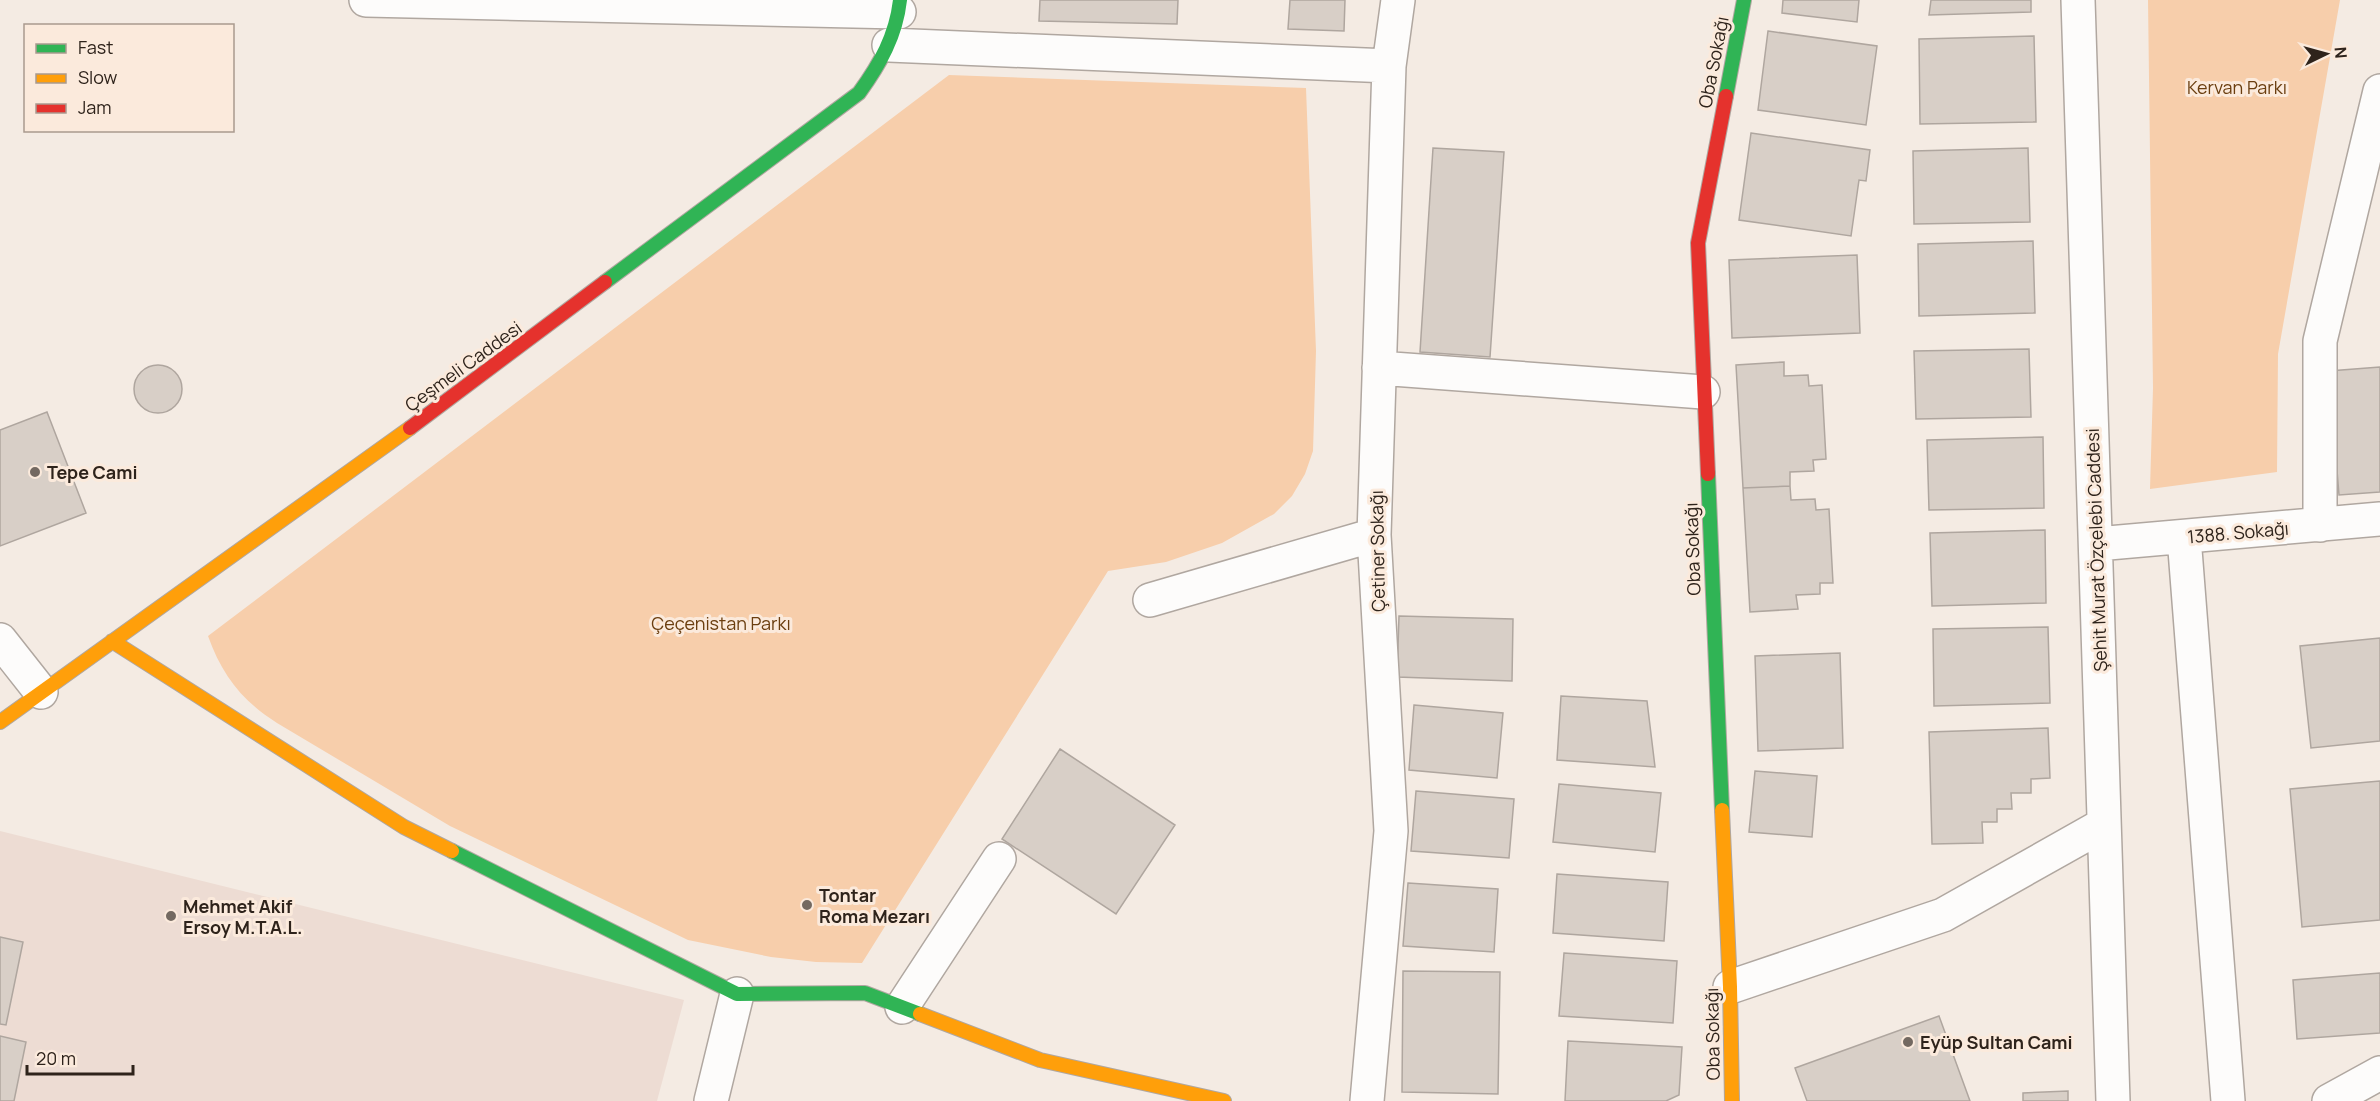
<svg xmlns="http://www.w3.org/2000/svg" width="2380" height="1101" font-family="Manrope,sans-serif">
	<style>
		.education { fill: #eddcd3 }
		.green { fill: #f7ceab }
		.building { fill: #d8cfc7; stroke: #afa69f; stroke-width: 1.5 }
		.lines { fill: none; stroke-linecap: round; stroke-linejoin: round }
		.street-casing { stroke: #b0a7a0; stroke-width: 36 }
		.fast-casing { stroke: #b0a7a0; stroke-width: 16 }
		.slow-casing { stroke: #b0a7a0; stroke-width: 16 }
		.jam-casing { stroke: #b0a7a0; stroke-width: 16 }
		.street { stroke: #fdfcfb; stroke-width: 33 }
		.fast { stroke: #30b455; stroke-width: 14 }
		.slow { stroke: #ff9f0a; stroke-width: 14 }
		.jam { stroke: #e5322d; stroke-width: 14 }
		.poi-dot { fill: #736961; stroke: #fbeadc; stroke-width: 2 }
		.labels { text-anchor: middle; dominant-baseline: central; stroke-width: 6; stroke-linejoin: round; paint-order: stroke }
		.street-label { font-size: 18px; fill: #2e231b; stroke: #fbeadc }
		.park-label { font-size: 18px; fill: #6b3e0f; stroke: #fbeadc }
		.poi-label { font-size: 18px; font-weight: bold; fill: #2e231b; stroke: #fbeadc; text-anchor: start }
	</style>
	<rect width="100%" height="100%" fill="#f4ebe3"/>
	<path class="education" d="M0,831L684,1000L657,1101H0Z"/>
	<path class="green" d="M2148,0H2340L2278,354L2277,472L2150,489L2153,388Z
		M949,75L1306,88L1316,351L1313,451L1305,474L1292,496L1274,514L1222,543L1166,562L1108,571L862,963L816,962L771,957L688,940L450,826L277,723C242,701 222,675 208,636Z"/>
	<path class="building" d="M1040,0H1178L1177,24L1039,21Z
		M1290,0H1345L1344,31L1288,29Z
		M1783,0H1859L1857,22L1782,13Z
		M1931,0H2031V12L1929,15Z
		M1768,31L1877,46L1866,125L1758,110Z
		M2034,36L2036,122L1920,124L1919,39Z
		M1751,133L1870,150L1866,181L1859,180L1851,236L1739,220Z
		M1433,148L1504,152L1490,357L1420,352Z
		M2028,148L2030,222L1914,224L1913,151Z
		M2033,241L2035,313L1919,316L1918,244Z
		M1857,255L1860,333L1732,338L1729,260Z
		M2029,349L2031,417L1916,419L1914,351Z
		M1784,362V376L1808,375L1809,386L1822,385L1826,459L1813,460L1814,471L1790,472V486L1743,488L1736,365Z
		M134 389a24 24 0 1 1 48 0a24 24 0 1 1-48 0Z
		M2380,367V492L2339,495L2329,371Z
		M47,412L86,513L0,546V430Z
		M2043,437L2044,508L1929,510L1927,440Z
		M1790,486L1791,500L1815,499L1816,510L1829,509L1833,583H1820V594L1796,595L1798,609L1750,612L1743,488Z
		M2045,530L2046,603L1932,606L1930,533Z
		M1399,616L1513,619L1512,681L1397,677Z
		M2048,627L2050,703L1934,706L1933,629Z
		M2380,638V741L2311,748L2300,646Z
		M1840,653L1843,748L1758,751L1755,656Z
		M1561,696L1647,701L1655,767L1557,760Z
		M1414,705L1503,713L1497,778L1409,770Z
		M2048,728L2050,778L2031,779V793H2011L2012,809H1997V822H1982L1983,843L1932,844L1929,732Z
		M1060,749L1175,825L1116,914L1002,839Z
		M1755,771L1817,776L1812,837L1749,832Z
		M2380,781V920L2302,927L2290,789Z
		M1559,784L1661,793L1655,852L1553,842Z
		M1416,791L1514,799L1509,858L1411,851Z
		M1557,874L1668,882L1664,941L1553,933Z
		M1408,883L1498,889L1494,952L1403,946Z
		M0,937L23,942L6,1025L0,1024Z
		M1564,953L1677,961L1673,1023L1559,1016Z
		M1403,971L1500,972L1498,1094L1402,1092Z
		M2380,973V1033L2297,1039L2293,980Z
		M1939,1016L1970,1101H1807L1795,1068Z
		M0,1036L26,1042L14,1101H0Z
		M1568,1041L1682,1047L1679,1095L1666,1101H1565Z
		M2068,1091V1101H2023V1093Z"/>
	<g class="lines">
		<defs>
			<path id="street" d="M366,0L899,12
				M2078,0L2113,1101
				M889,45L1389,66
				M1379,368L1703,392
				M2320,525V341L2380,91
				M2184,537L2228,1101
				M2097,544L2380,519
				M1150,600L1374,535
				M0,640L41,692
				M1730,987L1943,915L2103,825
				M902,1007L999,859
				M711,1101L737,994
				M1367,1101L1391,831L1374,535L1389,66L1398,0
				M2329,1101L2380,1073"/>
			<path id="fast" d="M1726,96L1744,0
				M605,282L859,93C880,64 896,36 900,0
				M1708,474L1722,810
				M452,851L737,994L865,993L920,1014"/>
			<path id="slow" d="M112,641L404,827L452,851
				M0,722L410,428
				M1722,810L1730,987L1732,1101
				M920,1014L1040,1060L1224,1101"/>
			<path id="jam" d="M410,428L605,282
				M1708,474L1698,243L1726,96"/>
		</defs>
		<use href="#street" class="street-casing"/>
		<use href="#fast" class="fast-casing"/>
		<use href="#slow" class="slow-casing"/>
		<use href="#jam" class="jam-casing"/>
		<use href="#street" class="street"/>
		<use href="#fast" class="fast"/>
		<use href="#slow" class="slow"/>
		<use href="#jam" class="jam"/>
	</g>
	<g class="poi-dot">
		<circle cx="35" cy="472" r="6"/>
		<circle cx="807" cy="905" r="6"/>
		<circle cx="171" cy="916" r="6"/>
		<circle cx="1908" cy="1042" r="6"/>
	</g>
	<g class="labels">
		<g class="street-label">
			<text transform="translate(1713 62) rotate(-79)">Oba Sokağı</text>
			<text transform="translate(463 366) rotate(-36)">Çeşmeli Caddesi</text>
			<text transform="translate(2238 532) rotate(-5)">1388. Sokağı</text>
			<text transform="translate(1692 549) rotate(-92)">Oba Sokağı</text>
			<text transform="translate(2096 550) rotate(-92)">Şehit Murat Özçelebi Caddesi</text>
			<text transform="translate(1377 551) rotate(-91)">Çetiner Sokağı</text>
			<text transform="translate(1712 1034) rotate(-91)">Oba Sokağı</text>
		</g>
		<g class="park-label">
			<text x="2237" y="87">Kervan Parkı</text>
			<text x="721" y="623">Çeçenistan Parkı</text>
		</g>
		<g class="poi-label">
			<text x="47" y="472">Tepe Cami</text>
			<text x="819" y="895">Tontar<tspan x="819" dy="21">Roma Mezarı</tspan></text>
			<text x="183" y="906">Mehmet Akif<tspan x="183" dy="21">Ersoy M.T.A.L.</tspan></text>
			<text x="1920" y="1042">Eyüp Sultan Cami</text>
		</g>
	</g>
	<rect x="24" y="24" width="210" height="108" fill="#fbeadc" stroke="#a99a8f" stroke-width="1.5"/>
	<rect x="36" y="44" width="30" height="9" fill="#30b455" stroke="#a99a8f" stroke-width="1.5"/>
	<text x="78" y="54" font-size="18" fill="#2e231b">Fast</text>
	<rect x="36" y="74" width="30" height="9" fill="#ff9f0a" stroke="#a99a8f" stroke-width="1.5"/>
	<text x="78" y="84" font-size="18" fill="#2e231b">Slow</text>
	<rect x="36" y="104" width="30" height="9" fill="#e5322d" stroke="#a99a8f" stroke-width="1.5"/>
	<text x="78" y="114" font-size="18" fill="#2e231b">Jam</text>
	<g transform="translate(2326 54) rotate(85)" stroke="#fbeadc" stroke-width="4.5" paint-order="stroke">
	<path d="M0-4.5L10 22L0 15L-10 22Z" fill="#2e231b"/>
	<text y="-9" font-size="16" font-weight="bold" text-anchor="middle" fill="#2e231b">N</text>
	</g>
	<path d="M27 1065v9h106v-9" fill="none" stroke="#2e231b" stroke-width="3"/>
	<text x="36" y="1065" font-size="18" fill="#2e231b" stroke="#fbeadc" stroke-width="4.5" paint-order="stroke">20 m</text>
</svg>
